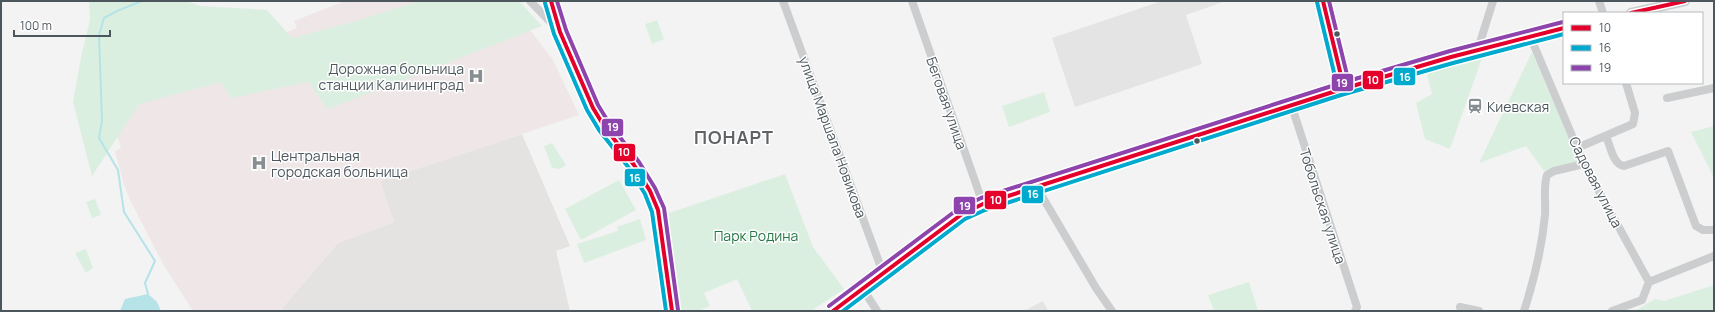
<svg xmlns="http://www.w3.org/2000/svg" width="1715" height="312" font-family="Manrope,sans-serif">
	<style>
		.commercial { fill: #e4e3e1 }
		.education { fill: #e5e4e5 }
		.medical { fill: #efe6e7 }
		.green { fill: #dbefe0 }
		.water { fill: #b5e3e7 }
		.lines { fill: none; stroke-linecap: round; stroke-linejoin: round }
		.stream { stroke: #b5e3e7; stroke-width: 2 }
		.minor { stroke: #cbcdce; stroke-width: 8 }
		.major { stroke: #c8ccce; stroke-width: 10 }
		.bus-1-casing { stroke: #fff; stroke-width: 7 }
		.bus-2-casing { stroke: #fff; stroke-width: 7 }
		.bus-3-casing { stroke: #fff; stroke-width: 7 }
		.bus-1 { stroke: #e4002b; stroke-width: 4 }
		.bus-2 { stroke: #00a9ce; stroke-width: 4 }
		.bus-3 { stroke: #8e44ad; stroke-width: 4 }
		.bus-dot { fill: #4c575d; stroke: #fff; stroke-width: 1.5 }
		.labels { text-anchor: middle; dominant-baseline: central; stroke-width: 3; stroke-linejoin: round; paint-order: stroke }
		.poi-label { font-size: 14px; fill: #4c575d; stroke: #fff; text-anchor: start }
		.street-label { font-size: 14px; fill: #4c575d; stroke: #fff }
		.park-label { font-size: 14px; fill: #247743; stroke: #fff }
		.district-label { font-size: 18px; font-weight: bold; letter-spacing: 1px; fill: #5f6366; stroke: #fff }
		.line-badge { stroke: #fff; stroke-width: 1.5 }
		.badge-label { font-size: 11px; text-anchor: middle; font-weight: bold; fill: #fff }
	</style>
	<rect width="100%" height="100%" fill="#f3f3f3"/>
	<path class="commercial" d="M522,134L570,246L556,251L570,311H283V307L338,243L394,222L380,181Z"/>
	<path class="education" d="M1162,1H1226L1186,15L1202,64L1075,107L1052,38Z
		M1043,301L1048,311H1024Z"/>
	<path class="medical" d="M345,1H508L553,60L579,115L380,181L394,222L338,243L283,307V311H193L163,264L131,202L124,185L115,151L121,148L108,105L297,28L294,21Z"/>
	<path class="green" d="M89,1H186L201,6L267,10L292,38L356,21L419,1H519L542,26L328,109L308,82L231,98L221,82L139,104L92,176L73,102L81,57L90,20Z
		M657,20L664,39L652,44L645,24Z
		M1532,52L1579,161L1544,171L1526,146L1479,163Z
		M1482,58L1450,149L1425,139L1416,103L1432,94L1427,74Z
		M1044,92L1050,112L1009,127L1002,106Z
		M1714,126V178L1691,132Z
		M552,143L566,165L560,169L552,168L544,146Z
		M785,174L813,247L844,289L811,311H752L737,279L704,293L710,306L698,311H677L660,216Z
		M619,180L636,210L581,240L565,209Z
		M95,199L101,215L92,218L86,202Z
		M640,219L646,240L584,263L577,244L618,231L617,227Z
		M86,249L93,268L86,273L75,253Z
		M1249,282L1258,311H1214L1208,295Z
		M1714,285V311H1635L1655,299L1664,301Z"/>
	<path class="water" d="M148,294L157,302L161,311H120L125,299Z"/>
	<g class="lines">
		<path class="stream" d="M142,1L117,11L104,18L99,35L102,121L99,138L118,170L124,212L155,261L145,283L148,294"/>
		<path class="minor" d="M530,1L560,32
			M783,1L883,273
			M912,1L983,204
			M1323,1L1344,88
			M1599,1L1603,13
			M1530,36L1584,164L1649,282
			M1478,49L1493,1
			M1667,98L1714,88
			M1291,104L1357,307L1355,311
			M1606,136C1610,145 1613,165 1624,166L1668,151L1696,226L1703,230H1714
			M1577,148L1633,124L1635,113L1626,83
			M1036,186L1096,288L1112,311
			M1649,282L1714,256
			M863,289L877,311
			M1460,307L1479,311
			M1524,311C1534,280 1542,247 1545,215C1546,201 1543,188 1547,175L1554,171L1584,164
			M1612,311L1642,300L1649,282"/>
		<path class="major" d="M551,1L560,32L593,108L604,126L634,165L650,191L658,210L672,311
			M1631,13L1685,1
			M833,311L962,214L983,204C1077,172 1171,143 1265,113C1364,81 1463,52 1564,28"/>
		<defs>
			<path id="bus-1" d="M551,1L560,32L593,108L604,126L634,165L650,191L658,210L672,311
				M1323,1L1344,88
				M1631,13L1685,1
				M833,311L962,214L983,204L1339,90L1451,57L1564,28"/>
			<path id="bus-2" d="M1317,2L1338,89
				M545,3L554,34L587,110L599,130L629,168L645,194L652,212L666,311
				M843,311L965,219L985,210L1341,95L1453,63L1564,34"/>
			<path id="bus-3" d="M557,1L566,30L598,105L609,123L639,162L655,188L664,208L678,310
				M1329,1L1350,87
				M829,306L958,209L981,198L1338,84L1450,51L1563,22"/>
		</defs>
		<use href="#bus-1" class="bus-1-casing"/>
		<use href="#bus-2" class="bus-2-casing"/>
		<use href="#bus-3" class="bus-3-casing"/>
		<use href="#bus-1" class="bus-1"/>
		<use href="#bus-2" class="bus-2"/>
		<use href="#bus-3" class="bus-3"/>
	</g>
	<defs>
		<symbol id="hospital-bare" viewBox="-9 -9 18 18"><path d="M-5-5h3v3.5h4V-5h3V5h-3V1.5h-4V5h-3Z" fill="#868e92" stroke="#fff" stroke-width="2.5" paint-order="stroke"/></symbol>
		<symbol id="station-bare" viewBox="-9 -9 18 18"><path d="M-3-6H3Q5-6 5-4V2Q5 4 3 4L4.5 6H3L1.5 4h-3L-3 6H-4.5L-3 4Q-5 4-5 2V-4Q-5-6-3-6ZM-3.5-4v3h7v-3ZM-3.5 1v1.5H-2V1ZM2 1v1.5H3.5V1Z" fill="#868e92" stroke="#fff" stroke-width="2.5" paint-order="stroke"/></symbol>
	</defs>
	<g fill-rule="evenodd">
		<use href="#hospital-bare" x="465" y="65" width="22" height="22"/>
		<use href="#station-bare" x="1464" y="95" width="22" height="22"/>
		<use href="#hospital-bare" x="248" y="152" width="22" height="22"/>
	</g>
	<g class="bus-dot">
		<circle cx="1337" cy="34" r="3.5"/>
		<circle cx="1197" cy="141" r="3.5"/>
	</g>
	<g class="labels">
		<g class="poi-label">
			<text x="464" y="68" text-anchor="end">Дорожная больница<tspan x="464" dy="16">станции Калининград</tspan></text>
			<text x="1487" y="106">Киевская</text>
			<text x="271" y="155">Центральная<tspan x="271" dy="16">городская больница</tspan></text>
		</g>
		<g class="street-label">
			<text transform="translate(947 103) rotate(71)">Беговая улица</text>
			<text transform="translate(833 137) rotate(70)">улица Маршала Новикова</text>
			<text transform="translate(1596 182) rotate(63)">Садовая улица</text>
			<text transform="translate(1323 206) rotate(72)">Тобольская улица</text>
		</g>
		<g class="park-label">
			<text x="756" y="235">Парк Родина</text>
		</g>
		<g class="district-label">
			<text x="734" y="137">ПОНАРТ</text>
		</g>
	</g>
	<g class="line-badge">
		<rect x="1393" y="67" width="23" height="19" rx="4" fill="#00a9ce"/>
		<rect x="1362" y="70" width="22" height="20" rx="4" fill="#e4002b"/>
		<rect x="1331" y="73" width="23" height="19" rx="4" fill="#8e44ad"/>
		<rect x="601" y="118" width="23" height="19" rx="4" fill="#8e44ad"/>
		<rect x="613" y="143" width="23" height="19" rx="4" fill="#e4002b"/>
		<rect x="624" y="168" width="22" height="19" rx="4" fill="#00a9ce"/>
		<rect x="1021" y="185" width="23" height="19" rx="4" fill="#00a9ce"/>
		<rect x="984" y="190" width="23" height="20" rx="4" fill="#e4002b"/>
		<rect x="953" y="196" width="23" height="19" rx="4" fill="#8e44ad"/>
	</g>
	<g class="badge-label">
		<text x="1405" y="81">16</text>
		<text x="1373" y="84">10</text>
		<text x="1342" y="87">19</text>
		<text x="613" y="131">19</text>
		<text x="624" y="156">10</text>
		<text x="635" y="182">16</text>
		<text x="1033" y="198">16</text>
		<text x="996" y="204">10</text>
		<text x="965" y="210">19</text>
	</g>
	<rect width="1715" height="312" fill="none" stroke="#4c575d" stroke-width="4"/>
	<rect x="1563" y="12" width="140" height="72" fill="#ffffff" stroke="#b7bcbe"/>
	<rect x="1571" y="25" width="20" height="6" fill="#e4002b" stroke="#b7bcbe"/>
	<text x="1599" y="32" font-size="12" fill="#4c575d">10</text>
	<rect x="1571" y="45" width="20" height="6" fill="#00a9ce" stroke="#b7bcbe"/>
	<text x="1599" y="52" font-size="12" fill="#4c575d">16</text>
	<rect x="1571" y="65" width="20" height="6" fill="#8e44ad" stroke="#b7bcbe"/>
	<text x="1599" y="72" font-size="12" fill="#4c575d">19</text>
	<path d="M14 30v6h96v-6" fill="none" stroke="#4c575d" stroke-width="2"/>
	<text x="20" y="30" font-size="12" fill="#4c575d" stroke="#ffffff" stroke-width="3" paint-order="stroke">100 m</text>
</svg>
